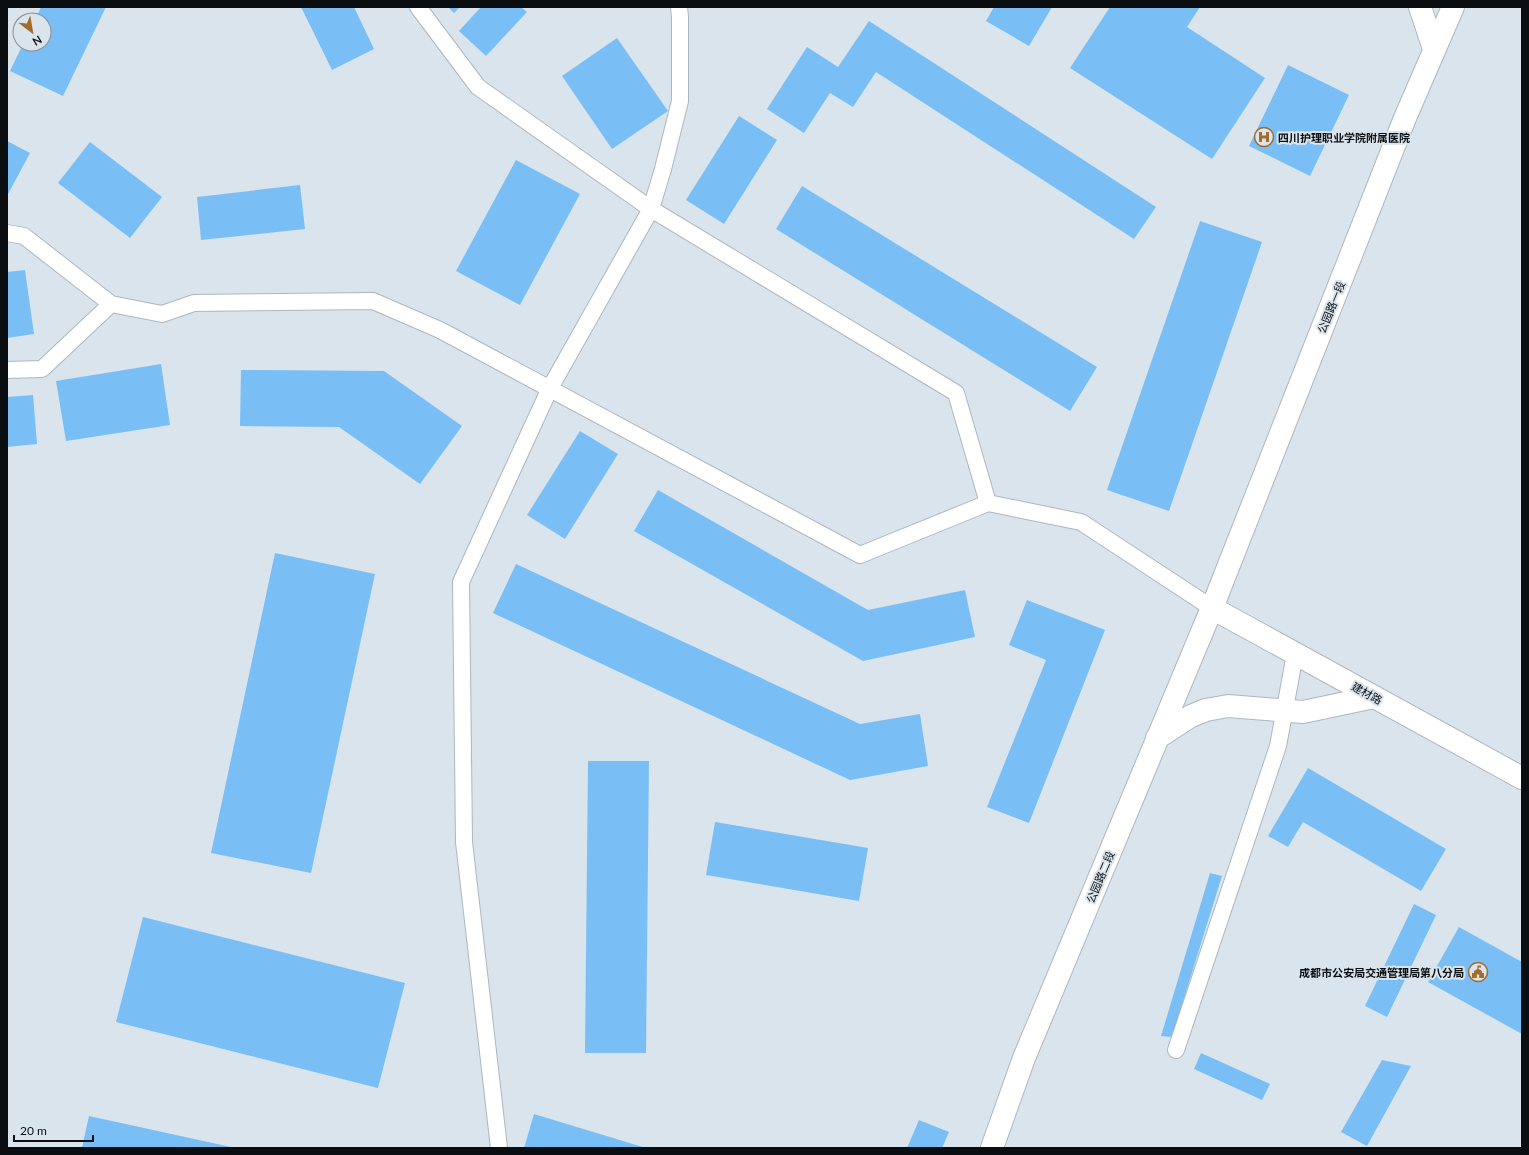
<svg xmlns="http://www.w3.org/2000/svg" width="1529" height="1155" font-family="Lato,'Noto Sans SC',sans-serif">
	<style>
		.building { fill: #79bff6 }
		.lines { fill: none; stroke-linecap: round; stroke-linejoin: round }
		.service-casing { stroke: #adb7c0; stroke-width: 18 }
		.minor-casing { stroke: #adb7c0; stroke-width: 24 }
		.tertiary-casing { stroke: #adb7c0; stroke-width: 24 }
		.service { stroke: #fff; stroke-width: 16 }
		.minor { stroke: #fff; stroke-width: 22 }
		.tertiary { stroke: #fff; stroke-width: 22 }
		.labels { text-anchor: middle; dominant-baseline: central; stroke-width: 4; stroke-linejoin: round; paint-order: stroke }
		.poi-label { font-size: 11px; font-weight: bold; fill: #0b0e11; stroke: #d9e4ed; text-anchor: start }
		.street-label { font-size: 11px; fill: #0b0e11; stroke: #d9e4ed }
	</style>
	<rect width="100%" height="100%" fill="#d9e4ed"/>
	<path class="building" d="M41,7H106L63,96L10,71L23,44H44V20H35Z
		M301,7H354L374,49L332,70Z
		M448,7H460L454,13Z
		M481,7H521L527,12L486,56L459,31Z
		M994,7H1052L1029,46L986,21Z
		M1110,7H1200L1187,27L1265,78L1212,159L1070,68Z
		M869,21L1156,207L1134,239L876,72L853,107L830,93L804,133L767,109L807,47L838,67Z
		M617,38L668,111L612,149L562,76Z
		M1288,65L1349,95L1310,176L1249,146Z
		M739,116L777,140L724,224L686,200Z
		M7,141L30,153L7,196Z
		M90,142L162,197L130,238L58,183Z
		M516,160L580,194L520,305L456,271Z
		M300,185L305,229L201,240L197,197Z
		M802,186L1097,367L1070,411L776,229Z
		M1200,221L1262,242L1169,511L1107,490Z
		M25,270L34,334L7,338V272Z
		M161,364L170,425L66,441L56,381Z
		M241,370L384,371L462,426L420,484L339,427L240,426Z
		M33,395L37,444L7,447V397Z
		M580,431L618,454L565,539L527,515Z
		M658,490L868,610L965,590L975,637L863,661L634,531Z
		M275,553L375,574L311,873L211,853Z
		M516,564L860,724L920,714L928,766L850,780L493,613Z
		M1027,600L1105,630L1029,823L987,807L1046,660L1009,645Z
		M588,761H649L646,1053H585Z
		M1308,768L1446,849L1421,891L1303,822L1288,847L1268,836Z
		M715,822L868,848L859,901L706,875Z
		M1210,873L1222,876L1172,1037L1161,1036Z
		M1414,904L1436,915L1387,1017L1365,1006Z
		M143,917L405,983L378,1088L116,1022Z
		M1459,927L1522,962V1034L1428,982Z
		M1201,1053L1270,1084L1262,1100L1194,1069Z
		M1382,1060L1411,1066L1367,1146L1341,1132Z
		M534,1114L646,1148H524Z
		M89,1116L231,1147V1148H82Z
		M919,1120L949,1132L942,1148H907Z"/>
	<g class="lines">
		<defs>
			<path id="service" d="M418,7L478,87L651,209L956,393L988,503L1081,522L1212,608
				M7,233L24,236L111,304L162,314L194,303L373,301L440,330L860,555L988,503
				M7,370L42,369L111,304
				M1176,1050L1278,746L1295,654
				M499,1148L464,842L461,582L550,388L651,209L663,169L680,101V17L679,7"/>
			<path id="minor" d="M1212,608L1522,778"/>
			<path id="tertiary" d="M1420,7L1434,49
				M1157,738L1191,716L1206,710L1228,706L1303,712L1374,697
				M992,1148L1024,1058L1212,608L1405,118L1453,7"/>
		</defs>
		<use href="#service" class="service-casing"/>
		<use href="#minor" class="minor-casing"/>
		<use href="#tertiary" class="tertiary-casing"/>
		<use href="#service" class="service"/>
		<use href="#minor" class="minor"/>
		<use href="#tertiary" class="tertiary"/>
	</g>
	<defs>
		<symbol id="hospital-ring" viewBox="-11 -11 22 22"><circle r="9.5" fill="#d9e4ed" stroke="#a46b29" stroke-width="1.5"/><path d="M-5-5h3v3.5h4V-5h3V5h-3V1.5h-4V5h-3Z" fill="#a46b29"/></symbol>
		<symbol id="civic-ring" viewBox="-11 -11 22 22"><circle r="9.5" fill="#d9e4ed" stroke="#a46b29" stroke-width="1.5"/><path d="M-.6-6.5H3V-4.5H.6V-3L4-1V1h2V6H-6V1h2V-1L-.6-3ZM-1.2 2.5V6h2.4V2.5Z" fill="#a46b29"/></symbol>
	</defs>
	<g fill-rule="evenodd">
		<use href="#hospital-ring" x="1253" y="126" width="22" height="22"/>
		<use href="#civic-ring" x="1467" y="961" width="22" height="22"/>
	</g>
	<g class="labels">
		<g class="poi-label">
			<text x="1278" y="137">四川护理职业学院附属医院</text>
			<text x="1464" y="972" text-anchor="end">成都市公安局交通管理局第八分局</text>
		</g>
		<g class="street-label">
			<text transform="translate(1331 307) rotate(-68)">公园路一段</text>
			<text transform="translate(1367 693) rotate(29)">建材路</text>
			<text transform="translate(1100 877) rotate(-67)">公园路二段</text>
		</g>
	</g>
	<rect width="1529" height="1155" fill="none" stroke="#0b0e11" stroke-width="16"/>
	<g transform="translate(32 32) rotate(149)"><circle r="19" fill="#d9e4ed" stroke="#878e95"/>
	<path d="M0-3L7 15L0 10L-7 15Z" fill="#a46b29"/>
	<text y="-6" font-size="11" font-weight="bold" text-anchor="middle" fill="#0b0e11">N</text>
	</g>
	<path d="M14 1135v6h79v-6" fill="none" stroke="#0b0e11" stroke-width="2"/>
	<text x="20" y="1135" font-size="12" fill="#0b0e11" stroke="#d9e4ed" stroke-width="3" paint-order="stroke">20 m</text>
</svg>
